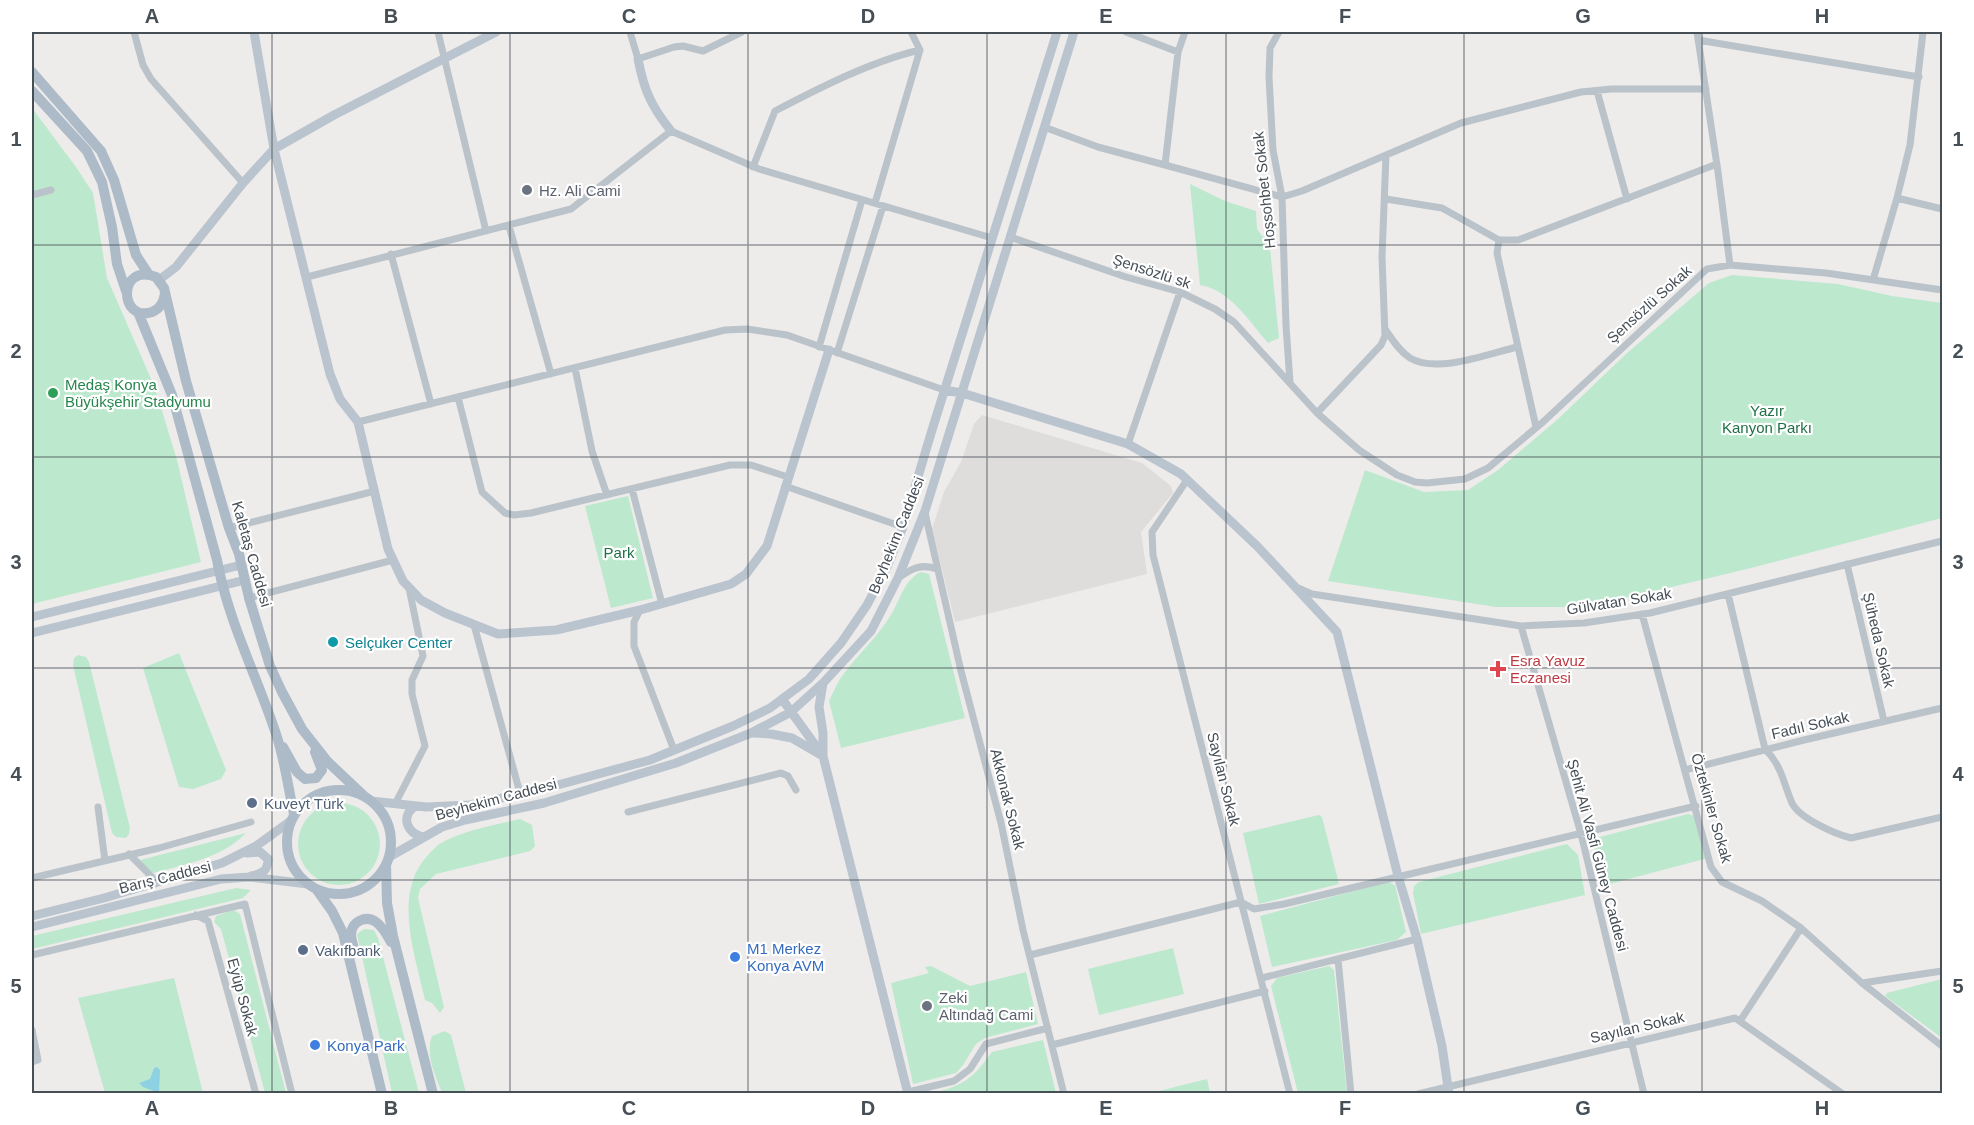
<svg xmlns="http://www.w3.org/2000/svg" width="1974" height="1125" font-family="Arial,sans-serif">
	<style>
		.education { fill: #dfdcdc }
		.green { fill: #bce9cd }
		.water { fill: #8dd1e2 }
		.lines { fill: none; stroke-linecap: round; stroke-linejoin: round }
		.street { stroke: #bac3c9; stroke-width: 7 }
		.secondary { stroke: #bac4ce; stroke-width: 9 }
		.primary { stroke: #adbbc8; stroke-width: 10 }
		.grid { fill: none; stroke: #464e56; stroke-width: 1.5; stroke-opacity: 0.55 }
		.worship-dot { fill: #6b7280; stroke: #fff; stroke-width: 2 }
		.leisure-dot { fill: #2e9e5b; stroke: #fff; stroke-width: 2 }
		.culture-dot { fill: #0f9aa8; stroke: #fff; stroke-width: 2 }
		.health-dot { fill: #e0444e; stroke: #fff; stroke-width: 2 }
		.service-dot { fill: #5c6f8a; stroke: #fff; stroke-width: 2 }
		.shop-dot { fill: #3f7fe0; stroke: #fff; stroke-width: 2 }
		.labels { text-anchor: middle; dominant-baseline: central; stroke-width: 4.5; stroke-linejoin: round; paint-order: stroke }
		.worship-label { font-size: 15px; fill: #5b616d; stroke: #fff; text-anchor: start }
		.street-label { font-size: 15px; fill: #464e56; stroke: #fff }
		.leisure-label { font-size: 15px; fill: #27864d; stroke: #fff; text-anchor: start }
		.park-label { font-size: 15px; fill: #1f6f47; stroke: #fff }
		.culture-label { font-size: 15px; fill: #0d838f; stroke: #fff; text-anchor: start }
		.health-label { font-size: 15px; fill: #be3a42; stroke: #fff; text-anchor: start }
		.service-label { font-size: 15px; fill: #4e5e75; stroke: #fff; text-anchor: start }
		.shop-label { font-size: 15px; fill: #366cbe; stroke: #fff; text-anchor: start }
		.neatline { fill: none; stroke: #464e56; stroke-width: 2 }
		.grid-label { font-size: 20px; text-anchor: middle; font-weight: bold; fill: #464e56 }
	</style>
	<rect width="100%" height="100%" fill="#eeebeb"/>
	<path class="education" d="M982,415L1142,463L1171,486L1173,493L1141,532L1147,574L955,622L932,529L944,492L961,462L974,424Z"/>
	<path class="green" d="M32,108L76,167L93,193L107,278L155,388L177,460L201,562L32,604Z
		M1190,184L1225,201L1256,211L1257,229L1262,236L1269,238L1279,338L1268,343C1249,321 1230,290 1200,285Z
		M1732,275L1838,284L1892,296L1942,303V518L1751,568L1588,607H1496L1328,581L1365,470L1424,492L1468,490L1498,470L1558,419L1626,354L1709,283Z
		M628,496L653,598L611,608L585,506Z
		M921,572L929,574L965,718L841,748L829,701C833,693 837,683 842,676C858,654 878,637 892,613C901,598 904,580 921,572Z
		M179,653L226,770L221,779L193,789L179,787L143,668Z
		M78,655L86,657L89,662L130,828L129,834L126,838L116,837L112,833L73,665L74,658Z
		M298 844a41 41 0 1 1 82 0a41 41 0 1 1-82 0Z
		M1688,814L1695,816L1708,858L1606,885L1593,843L1596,838Z
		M1319,815L1322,817L1339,884L1259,904L1243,833Z
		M520,819L532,825L535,846L530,851L436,874L420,889L418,898L444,1007L440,1013L432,1003L425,1000C415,955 392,893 428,855C432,851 436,846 441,843C465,830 494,825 520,819Z
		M246,833C222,858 186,864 154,873L148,870L140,860Z
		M1567,844L1578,855L1585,895L1421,934L1413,893L1414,886L1419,882Z
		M1388,882L1395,885L1406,932L1397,940L1272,967L1260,916Z
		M236,888L251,890L243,898L32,949V936Z
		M234,910L240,914L286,1093H265L221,929L214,922L216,916Z
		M364,929L374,930L378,938L419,1093H392L357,934Z
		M1173,948L1184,994L1099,1015L1088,969Z
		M931,966L970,986L1026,972L1038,1024L985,1038L976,1044L963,1065L956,1073L913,1084L891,983L929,973L925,967Z
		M1329,966L1334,970L1347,1093H1298L1271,986L1277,978Z
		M174,978L203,1093H105L78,998Z
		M1942,979V1038L1885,996L1887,993Z
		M445,1031L451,1035L466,1093H442C435,1074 425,1056 432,1036Z
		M1043,1040L1056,1093H934C966,1084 972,1079 992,1052Z
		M1207,1079L1210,1093H1151Z"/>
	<path class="water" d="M157,1067L160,1070L159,1093L143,1087L139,1083L150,1079L154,1068Z"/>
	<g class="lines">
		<path class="street" d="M134,32L143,65L151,79L243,183
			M438,32L486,231
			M630,32L638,59L674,47L683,46L703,51L742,32
			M1126,32L1178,52
			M1185,32L1178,52L1165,165L1282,197L1302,191L1461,123L1581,92L1611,89H1706
			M1279,32L1270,48L1269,77L1273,150L1282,197L1286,326L1290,382
			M1697,32L1718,172L1730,265
			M1698,40L1919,77
			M1597,91L1627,199
			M1044,127L1098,147L1165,165
			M1386,155L1382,257L1385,336L1381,345L1317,413L1359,450L1397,475L1415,482L1427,483L1465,479L1488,468L1543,422L1707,269L1730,265L1826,273L1942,290
			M753,167L775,111C819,88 872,61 920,50
			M32,195L51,190
			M1897,198L1942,209
			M1386,199L1442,208L1499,240H1518L1717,164
			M875,203L920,50L911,32
			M509,226L551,374
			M1010,237L1126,277L1180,292L1215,309L1234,322L1317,413
			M1499,240L1497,253L1536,427
			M391,254L431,404
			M307,277L571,209L671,131L759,169L992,238
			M1873,280L1897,198L1910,145L1923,32
			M1385,329C1392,339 1399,351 1410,358C1437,374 1488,354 1517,347
			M819,347L862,200
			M837,353L883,206
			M575,368L592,451L607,495
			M458,397L482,492L505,513L514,515L531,513L730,465H751L788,477
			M358,422L725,330L747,329L787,335L944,390
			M1128,444L1180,292
			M1187,480L1152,532L1153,555L1290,1094
			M785,486L903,527
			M632,489L662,604
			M925,513L961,671L1001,823L1023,930L1064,1094
			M229,528L375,491
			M1847,564L1884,721
			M898,578C911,569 921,563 937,569
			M1298,588L1312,594L1521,626L1584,623L1650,613L1942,541
			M1728,594L1765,749C1782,766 1783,782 1792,803C1799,818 1835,834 1851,838L1942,817
			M249,598L393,560
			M640,610L634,622V646L674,750
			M1642,614L1711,867L1722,882L1762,901L1801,928L1862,983L1942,1046
			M474,625L520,793
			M1521,626L1581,834L1644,1094
			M1685,770L1804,740L1942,708
			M395,804L425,746L412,694V680L423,656L409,588
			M98,807L105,861
			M628,812L781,773L788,776L796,790
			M129,854L157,882
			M32,878L159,848L251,822
			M196,915L208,921L256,1094
			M32,955L245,904L292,1094
			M1030,955L1241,902L1254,909L1284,904L1696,806
			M1338,959L1351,1094
			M1262,978L1417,939
			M1862,983L1942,971
			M1740,1021L1801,928
			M32,1030L38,1060L32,1062
			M1052,1045L1265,991
			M908,1092L954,1081L970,1069L986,1044L1048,1028
			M1418,1094L1735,1018L1843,1094"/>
		<path class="secondary" d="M254,32L274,149L330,374L340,399L358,422L388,549L403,581L421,600L445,613L498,634L556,630L640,610L731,584L746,574L767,546L829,350
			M638,59C644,90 651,106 671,131
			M159,280L176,267L243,183L274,149L334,115L496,32
			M944,390L962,393L1128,444L1181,474L1257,546L1337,632L1398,876L1417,939L1442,1046L1449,1094
			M32,617L241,565
			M32,633L245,580
			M782,699L823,756L908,1094
			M753,733L771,734L792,738L823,756V733L819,707L823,683
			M371,801L426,807L470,805L543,789L650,760L733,726L770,708L809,679L841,643L867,605L887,567L903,527L932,430L1057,32
			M415,806C400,817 407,833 423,837
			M247,853L260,852L268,859C268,871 262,874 251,876
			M389,857L442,827L465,820L544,803L676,763L751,733L791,712L824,682L871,631L898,578L925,511L1074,32
			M32,916L104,898L222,863L256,846L292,820
			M32,927L221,879L249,877L308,884"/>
		<path class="primary" d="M32,72L101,151L114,180L136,255L149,275
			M32,91L87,151L102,182L112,227L117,264L126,291
			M165,293C164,301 160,309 152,312C119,323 117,262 156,277L164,288L186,381L229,528L239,554L249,598L270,666L282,692L302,729L328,762L364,796
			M138,312L172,395L217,560C228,621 257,676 276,734C285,760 288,788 294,814
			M283,747L297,772L305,779L316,778L322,770L315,752
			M287 842a52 52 0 1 1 104 0a52 52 0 1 1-104 0Z
			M386,865L387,903L393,936L433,1094
			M317,890L332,911L343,933L382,1094
			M354,949C353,944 351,939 351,934C352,921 366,915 376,922C383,927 387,935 391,942"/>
	</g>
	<path class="grid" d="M272,32V1094M510,32V1094M748,32V1094M987,32V1094M1226,32V1094M1464,32V1094M1702,32V1094M32,245H1942M32,457H1942M32,668H1942M32,880H1942"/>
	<g class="worship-dot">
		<circle cx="527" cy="190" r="6"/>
		<circle cx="927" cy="1006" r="6"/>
	</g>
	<circle class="leisure-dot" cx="53" cy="393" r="6"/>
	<circle class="culture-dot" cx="333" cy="642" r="6"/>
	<path class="health-dot" d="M1495 660h6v6h6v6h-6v6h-6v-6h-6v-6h6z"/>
	<g class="service-dot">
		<circle cx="252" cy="803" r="6"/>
		<circle cx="303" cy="950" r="6"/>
	</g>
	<g class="shop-dot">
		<circle cx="735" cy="957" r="6"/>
		<circle cx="315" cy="1045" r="6"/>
	</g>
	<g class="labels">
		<g class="worship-label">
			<text x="539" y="190">Hz. Ali Cami</text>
			<text x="939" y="997">Zeki<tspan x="939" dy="17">Altındağ Cami</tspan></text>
		</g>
		<g class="street-label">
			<text transform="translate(1264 190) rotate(-96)">Hoşsohbet Sokak</text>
			<text transform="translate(1152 271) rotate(18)">Şensözlü sk</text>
			<text transform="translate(1649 304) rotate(-42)">Şensözlü Sokak</text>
			<text transform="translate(896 535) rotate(-68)">Beyhekim Caddesi</text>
			<text transform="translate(252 554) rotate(74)">Kaletaş Caddesi</text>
			<text transform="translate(1619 601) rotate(-9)">Gülvatan Sokak</text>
			<text transform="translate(1879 640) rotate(77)">Şüheda Sokak</text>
			<text transform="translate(1810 725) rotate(-13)">Fadıl Sokak</text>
			<text transform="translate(1224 779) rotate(76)">Sayılan Sokak</text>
			<text transform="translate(496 799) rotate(-15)">Beyhekim Caddesi</text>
			<text transform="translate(1008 799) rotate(76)">Akkonak Sokak</text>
			<text transform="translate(1712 808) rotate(74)">Öztekinler Sokak</text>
			<text transform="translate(1598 855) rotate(75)">Şehit Ali Vasfi Güney Caddesi</text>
			<text transform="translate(165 877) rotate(-14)">Barış Caddesi</text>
			<text transform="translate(243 997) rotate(75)">Eyüp Sokak</text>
			<text transform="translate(1637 1027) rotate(-13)">Sayılan Sokak</text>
		</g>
		<g class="leisure-label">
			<text x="65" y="384">Medaş Konya<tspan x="65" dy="17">Büyükşehir Stadyumu</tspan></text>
		</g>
		<g class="park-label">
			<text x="1767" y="410">Yazır<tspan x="1767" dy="17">Kanyon Parkı</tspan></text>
			<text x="619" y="552">Park</text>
		</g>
		<g class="culture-label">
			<text x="345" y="642">Selçuker Center</text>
		</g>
		<g class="health-label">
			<text x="1510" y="660">Esra Yavuz<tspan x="1510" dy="17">Eczanesi</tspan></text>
		</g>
		<g class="service-label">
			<text x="264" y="803">Kuveyt Türk</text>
			<text x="315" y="950">Vakıfbank</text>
		</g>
		<g class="shop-label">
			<text x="747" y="948">M1 Merkez<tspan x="747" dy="17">Konya AVM</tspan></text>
			<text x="327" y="1045">Konya Park</text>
		</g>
	</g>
	<rect width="1974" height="1125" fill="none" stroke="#ffffff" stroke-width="66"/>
	<rect x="33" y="33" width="1908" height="1059" class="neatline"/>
	<g class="grid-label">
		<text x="152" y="23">A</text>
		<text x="391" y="23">B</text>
		<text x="629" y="23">C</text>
		<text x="868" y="23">D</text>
		<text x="1106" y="23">E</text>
		<text x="1345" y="23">F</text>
		<text x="1583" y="23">G</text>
		<text x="1822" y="23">H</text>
		<text x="16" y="146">1</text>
		<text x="1958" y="146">1</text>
		<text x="16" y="358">2</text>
		<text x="1958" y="358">2</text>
		<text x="16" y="569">3</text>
		<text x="1958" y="569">3</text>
		<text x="16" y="781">4</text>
		<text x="1958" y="781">4</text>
		<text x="16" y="993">5</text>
		<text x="1958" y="993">5</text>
		<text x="152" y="1115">A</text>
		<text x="391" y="1115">B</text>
		<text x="629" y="1115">C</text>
		<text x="868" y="1115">D</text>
		<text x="1106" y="1115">E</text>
		<text x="1345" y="1115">F</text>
		<text x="1583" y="1115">G</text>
		<text x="1822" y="1115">H</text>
	</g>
</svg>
